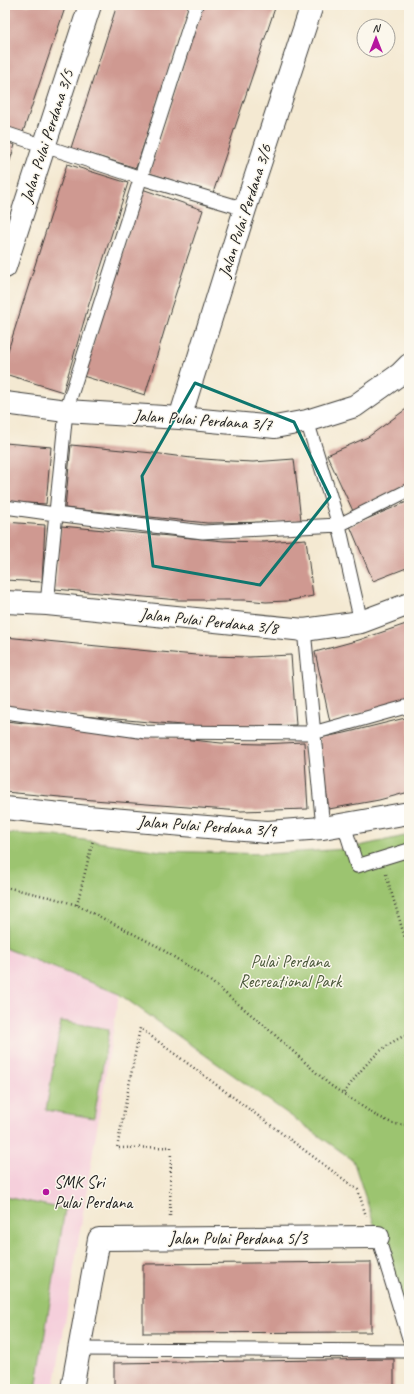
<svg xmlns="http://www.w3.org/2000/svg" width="414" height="1394" font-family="Caveat,sans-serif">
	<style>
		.built { fill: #f5cfdb }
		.green { fill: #9cc470; stroke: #5c7046 }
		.building { fill: #cf9991 }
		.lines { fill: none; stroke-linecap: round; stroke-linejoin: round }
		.lane-casing { stroke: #3c3b37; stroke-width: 15 }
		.street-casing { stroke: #3c3b37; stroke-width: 24 }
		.path { stroke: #3c3b37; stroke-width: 2.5; stroke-dasharray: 1 3; stroke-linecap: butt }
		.lane { stroke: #fff; stroke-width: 13 }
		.street { stroke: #fff; stroke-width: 22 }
		.marked { fill: none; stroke: #0f766e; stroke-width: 3; stroke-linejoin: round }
		.poi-dot { fill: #b5179e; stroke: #fbf7ec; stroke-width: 1.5 }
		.labels { text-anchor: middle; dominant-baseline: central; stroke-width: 3; stroke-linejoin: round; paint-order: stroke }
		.street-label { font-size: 17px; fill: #1c1c1c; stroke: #fbf7ec }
		.park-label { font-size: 17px; fill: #495739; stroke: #fbf7ec }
		.poi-label { font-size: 17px; fill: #1c1c1c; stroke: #fbf7ec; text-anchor: start }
	</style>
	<rect width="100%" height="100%" fill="#fbf7ec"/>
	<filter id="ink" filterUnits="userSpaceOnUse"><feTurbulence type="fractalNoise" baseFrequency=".025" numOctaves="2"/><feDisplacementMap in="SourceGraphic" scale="8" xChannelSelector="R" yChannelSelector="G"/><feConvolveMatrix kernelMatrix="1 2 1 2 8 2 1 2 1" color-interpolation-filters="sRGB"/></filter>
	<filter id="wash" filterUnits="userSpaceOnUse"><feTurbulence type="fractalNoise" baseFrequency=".012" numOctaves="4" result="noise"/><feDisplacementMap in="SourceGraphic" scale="16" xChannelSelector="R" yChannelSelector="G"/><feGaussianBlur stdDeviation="0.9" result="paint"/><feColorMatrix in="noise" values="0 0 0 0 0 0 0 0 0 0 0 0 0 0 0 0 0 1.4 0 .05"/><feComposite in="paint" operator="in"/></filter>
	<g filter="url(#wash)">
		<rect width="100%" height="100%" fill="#f4e9d2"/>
		<path class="built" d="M5,948L119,994L54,1389H5Z"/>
		<path class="green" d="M5,833L56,836L161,851L268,854L346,849L409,835V1329L353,1160L119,994L5,948Z
			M61,1021L109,1029L94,1118L46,1110Z
			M5,1197L65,1209L36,1389H5Z"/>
		<g id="blocks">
			<path class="building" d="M5,5H66L23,132L5,127Z
				M117,5H190L136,168L71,148Z
				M203,5H276L213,193L149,173Z
				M5,142L15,145L5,176Z
				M67,164L128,183L89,304L63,392L5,374V360Z
				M142,189L203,210L171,308L145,395L83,376Z
				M409,407V483L353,511L327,455L368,437Z
				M5,443L51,447L46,504L5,502Z
				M71,445L153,453L191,458L231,461L253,462L294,459L301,520L279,522L207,523L65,508Z
				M409,501V567L373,581L350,526Z
				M5,522L45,525L42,582L5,580Z
				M61,526L224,541L264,542L306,539L313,596L287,601L266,602L245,600H178L55,589Z
				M409,623V700L330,722L315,652L359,640Z
				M5,637L149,651L208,656L249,657L291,655L296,725L228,727H203L62,714L5,707Z
				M409,717V792L379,800L329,809L318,738L345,733Z
				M5,721L221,743L262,744L304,742L308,809L241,811L93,800L5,792Z
				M371,1262V1332L143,1333V1264Z
				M394,1359V1389H114V1363Z"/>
		</g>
	</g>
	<g filter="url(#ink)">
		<use href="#blocks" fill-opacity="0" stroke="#3c3b37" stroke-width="1"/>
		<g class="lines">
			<defs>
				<path id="lane" d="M5,133L141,178L245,209
					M307,421L339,525L361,622
					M5,507L55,514L203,532L339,525L409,490
					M47,604L66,411L196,5
					M304,630L323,828
					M5,712L146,732L313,733L409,706
					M344,825L357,866L409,850
					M378,1237L409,1338
					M79,1349L409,1351"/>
				<path id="street" d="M5,267L90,5
					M5,403L66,411L180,418L275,427L307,421L355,406L400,374L409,365
					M180,418L245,209L312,5
					M5,602L47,604L304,630L361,622L409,604
					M5,808L88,817L267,832L323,828L409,813
					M72,1389L99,1239L378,1237"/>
			</defs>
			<use href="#lane" class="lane-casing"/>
			<use href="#street" class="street-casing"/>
			<path class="path" d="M386,874L409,952
				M5,887L53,898L77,905L157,946L209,980L265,1026L330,1085L375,1115L394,1124L409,1125
				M77,905L93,840
				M344,1093C361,1069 380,1045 409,1034
				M170,1216L171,1147L117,1148L140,1028L358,1190L366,1216"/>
			<use href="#lane" class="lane"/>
			<use href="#street" class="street"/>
		</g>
	</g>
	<path class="marked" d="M195,383L294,422L330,497L260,585L153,566L142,476Z"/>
	<circle class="poi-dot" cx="46" cy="1192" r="4"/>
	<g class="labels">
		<g class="street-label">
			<text transform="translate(47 136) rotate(-72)">Jalan Pulai Perdana 3/5</text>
			<text transform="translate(245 211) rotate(-72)">Jalan Pulai Perdana 3/6</text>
			<text transform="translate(203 420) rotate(4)">Jalan Pulai Perdana 3/7</text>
			<text transform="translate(209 621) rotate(6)">Jalan Pulai Perdana 3/8</text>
			<text transform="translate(207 826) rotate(4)">Jalan Pulai Perdana 3/9</text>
			<text x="238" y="1238">Jalan Pulai Perdana 5/3</text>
		</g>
		<g class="park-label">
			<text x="290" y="961">Pulai Perdana<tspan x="290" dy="20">Recreational Park</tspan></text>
		</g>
		<g class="poi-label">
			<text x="54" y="1182">SMK Sri<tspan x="54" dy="20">Pulai Perdana</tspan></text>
		</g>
	</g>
	<rect width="414" height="1394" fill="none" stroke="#fbf7ec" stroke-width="20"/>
	<g transform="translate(376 38)"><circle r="19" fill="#fbf7ec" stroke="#a29f99"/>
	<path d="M0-3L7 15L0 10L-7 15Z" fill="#b5179e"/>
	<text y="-6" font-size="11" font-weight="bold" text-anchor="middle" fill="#1c1c1c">N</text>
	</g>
</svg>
